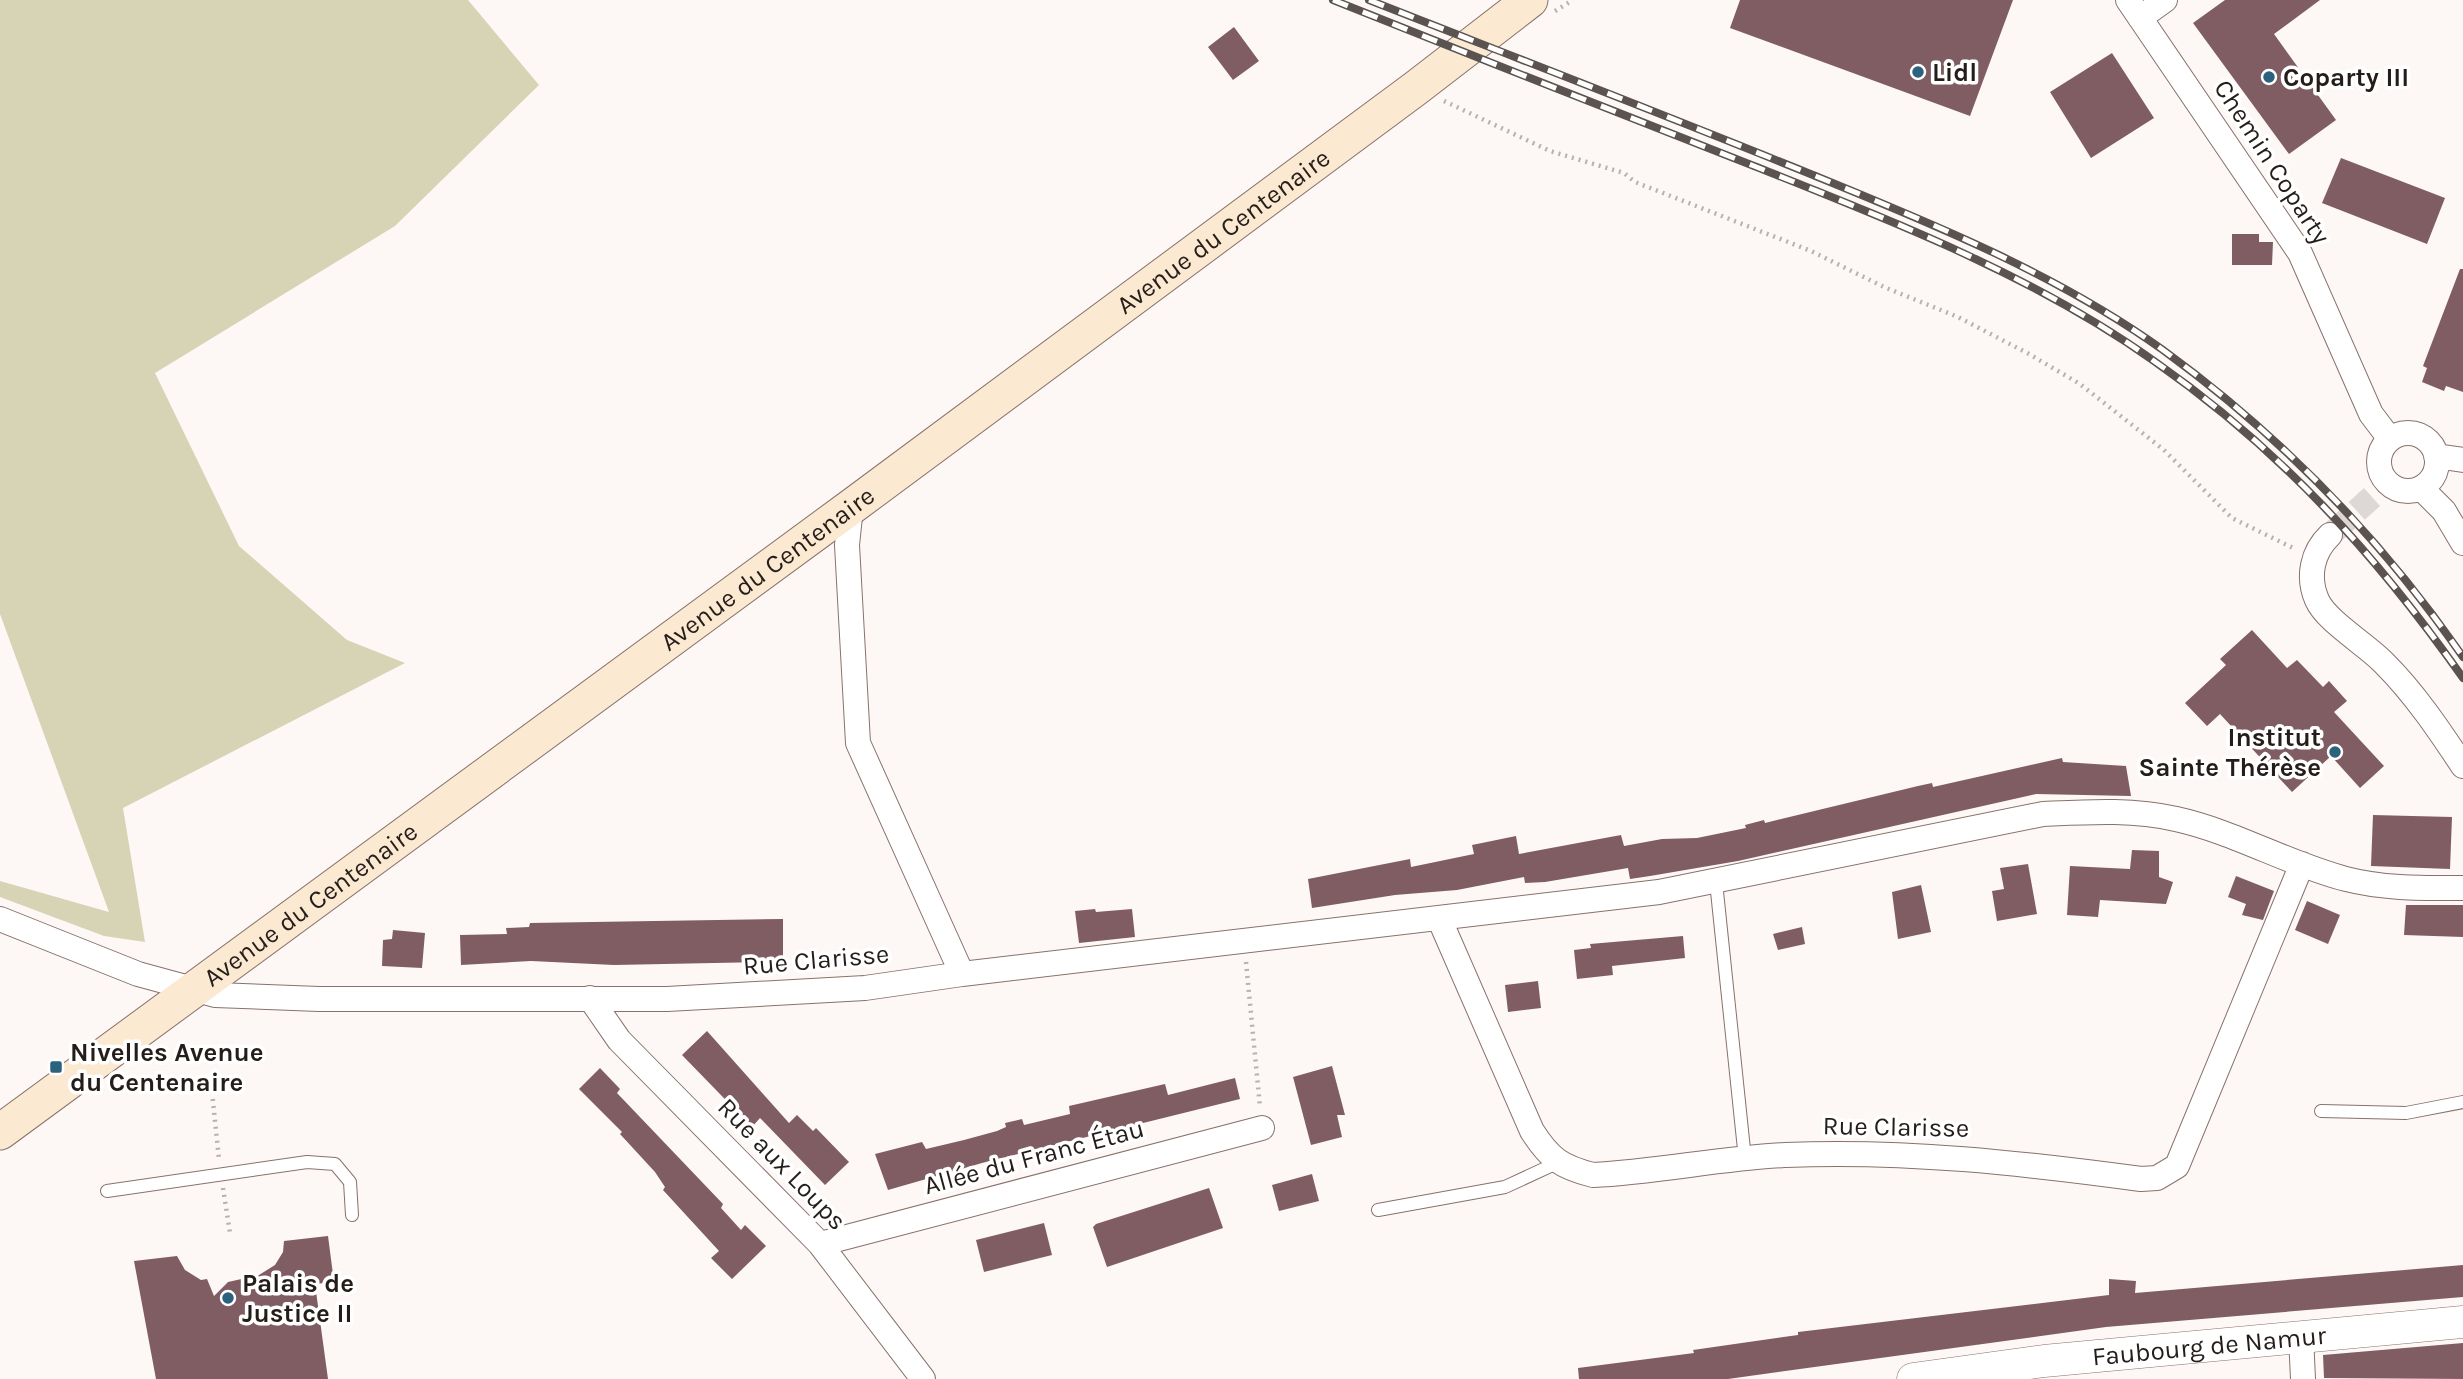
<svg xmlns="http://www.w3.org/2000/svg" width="2463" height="1379" font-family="Karla,sans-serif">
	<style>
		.green { fill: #d6d4b4 }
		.building { fill: #7f5d63 }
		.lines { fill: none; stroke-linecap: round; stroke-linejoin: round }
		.minor-tunnel { stroke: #ddd7d5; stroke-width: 24; stroke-dasharray: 24 12; stroke-linecap: butt }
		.service-casing { stroke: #87726b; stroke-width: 14 }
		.minor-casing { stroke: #87726b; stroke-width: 26 }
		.tertiary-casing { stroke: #87726b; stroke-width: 33 }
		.secondary-casing { stroke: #87726b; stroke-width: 37 }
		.path { stroke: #b7b1af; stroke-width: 4.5; stroke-dasharray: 2 5; stroke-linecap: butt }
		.service { stroke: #fff; stroke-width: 12 }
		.minor { stroke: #fff; stroke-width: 24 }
		.tertiary { stroke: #fff; stroke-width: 32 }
		.secondary { stroke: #fbe9d2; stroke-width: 35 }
		.rail-casing { stroke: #5a5350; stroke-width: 8 }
		.rail { stroke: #fff; stroke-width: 5; stroke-dasharray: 16; stroke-linecap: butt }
		.poi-dot { fill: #2c627d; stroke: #fff; stroke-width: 2.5 }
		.labels { text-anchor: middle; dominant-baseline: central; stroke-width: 7; stroke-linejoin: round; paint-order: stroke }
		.poi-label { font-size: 26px; font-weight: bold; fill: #251d1a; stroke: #fff; text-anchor: start }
		.street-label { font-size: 26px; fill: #251d1a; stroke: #fff }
	</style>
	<rect width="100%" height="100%" fill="#fdf8f6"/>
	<path class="green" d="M0,0H468L539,85L395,226L155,373L239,546L347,640L405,663L123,808L145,942L104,936L0,897V881L109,912L0,614Z"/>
	<path class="building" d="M1740,0H2013L1970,116L1730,28Z
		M2225,0H2320L2274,34L2336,120L2289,154L2193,23Z
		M1234,27L1259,61L1233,80L1208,47Z
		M2112,53L2154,118L2091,158L2050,92Z
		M2341,158L2445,198L2427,244L2322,203Z
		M2232,234H2259V242H2273L2272,265H2232Z
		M2460,269H2463V392L2446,386L2444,391L2422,382L2427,368L2423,366Z
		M2252,630L2287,668L2297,660L2323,687L2329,681L2347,701L2334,712L2384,766L2360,788L2331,756L2292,792L2220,714L2207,726L2185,703L2226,665L2220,659Z
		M2062,758L2063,762L2126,766L2131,796L2036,794L1738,861L1650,876L1630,879L1628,868L1545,882L1525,883L1524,877L1457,890L1395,895L1312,908L1308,879L1410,859L1411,867L1474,854L1472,845L1516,836L1519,854L1621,835L1624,846L1662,839L1697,838L1746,828L1745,825L1764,820L1765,823L1918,786L1932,783L1933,787Z
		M2373,815L2452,817L2450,869L2371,866Z
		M2132,850L2159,851V877L2173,882L2166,904L2100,900L2098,917L2067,915L2070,866L2130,869Z
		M2028,864L2037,914L1997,921L1992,891L2004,889L2000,868Z
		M2236,876L2274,891L2263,920L2242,915L2246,904L2228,897Z
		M1921,885L1931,932L1898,939L1892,892Z
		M2307,901L2340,915L2328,944L2295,930Z
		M2406,905H2463V937L2404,935Z
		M1095,909L1096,912L1132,909L1135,937L1079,943L1075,911Z
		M783,919V960L769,962L614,965L531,961L461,965L460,935L507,934L506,928L529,927L530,923Z
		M1802,927L1805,944L1778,950L1773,934Z
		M393,930L425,933L422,968L382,966L383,940L392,939Z
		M1683,936L1685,958L1612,966L1613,975L1577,979L1574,950L1591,948L1590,944Z
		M1538,981L1541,1008L1508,1012L1505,985Z
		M707,1031L789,1123L797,1115L813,1131L816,1128L849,1162L825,1185L760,1118L752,1127L682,1055Z
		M1332,1066L1345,1115H1337L1342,1137L1311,1145L1293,1077Z
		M600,1068L620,1089L617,1093L723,1204L721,1208L741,1230L745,1225L766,1246L732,1279L711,1258L719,1251L663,1190L665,1187L655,1172L620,1134L622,1132L579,1089Z
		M1235,1078L1240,1099L982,1163L888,1190L875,1154L922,1142L926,1149L964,1140L997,1131L1006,1127L1005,1123L1022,1119L1024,1125L1070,1114L1069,1106L1165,1084L1168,1095Z
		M1312,1174L1319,1201L1279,1211L1272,1185Z
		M1209,1188L1223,1228L1107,1267L1093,1227L1096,1224Z
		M1044,1223L1052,1255L984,1272L976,1240Z
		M328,1236L334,1282L315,1284L328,1379H156L134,1261L177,1256L185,1270L201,1280L207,1279L214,1296L228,1282L259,1275L275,1265L283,1252L284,1241Z
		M2463,1265V1297L2106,1327L1728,1379H1579L1578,1368L1694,1353L1693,1350L1798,1335V1332L2109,1295V1279L2136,1281L2135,1293Z
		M2463,1343V1379L2324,1378L2323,1355Z"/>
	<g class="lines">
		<path class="minor-tunnel" d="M2330,535L2372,497"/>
		<defs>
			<path id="service" d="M1716,882L1745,1159
				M2321,1111L2406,1113L2463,1102
				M107,1191L307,1162L335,1164L350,1182L352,1215
				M1378,1210L1505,1187L1559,1162"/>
			<path id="minor" d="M2128,0L2300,253L2371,414L2390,439
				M2140,18L2165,0
				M2379 462a29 29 0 1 1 58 0a29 29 0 1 1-58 0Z
				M2436,456L2463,460
				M2421,488L2444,511L2463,543
				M851,507L847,545L858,743L962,974
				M2330,535C2312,552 2307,577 2317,600C2326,621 2367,645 2384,663C2415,694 2439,730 2463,766
				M1439,918L1532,1131C1550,1159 1561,1167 1593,1175C1657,1172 1721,1158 1785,1155C1905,1150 2022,1163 2141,1179L2157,1178L2177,1166L2302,864
				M0,919L138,974L215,995L319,999H667L865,988L962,974L1659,892L2043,814C2088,812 2132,809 2176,819C2235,832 2288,864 2346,879C2385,889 2424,888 2463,888
				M590,998L619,1040L820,1244L923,1379
				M820,1244L1262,1128
				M2301,1336L2303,1379"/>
			<g id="tertiary">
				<path id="s1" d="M1913,1379L2044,1361L2463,1322"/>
			</g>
			<g id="secondary">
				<path id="s2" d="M0,1132L851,507L1416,88L1530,0"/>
			</g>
		</defs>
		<use href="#service" class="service-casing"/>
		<use href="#minor" class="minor-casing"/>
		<use href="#tertiary" class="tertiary-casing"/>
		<use href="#secondary" class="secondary-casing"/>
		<path class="path" d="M1555,11L1573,0
			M1444,101L1550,151L1624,173L1635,182L1811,251L1884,287L1958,317L2029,354L2080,384L2164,450L2232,518L2295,549
			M1246,962L1260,1107
			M212,1092L219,1159
			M223,1188L230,1233"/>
		<use href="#service" class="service"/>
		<use href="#minor" class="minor"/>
		<use href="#tertiary" class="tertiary"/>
		<use href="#secondary" class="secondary"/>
		<defs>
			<path id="rail" d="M1333,0C1473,56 1614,111 1754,166C1892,221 2033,275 2154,361C2280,449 2375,553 2463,678
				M1369,0C1517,58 1665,115 1813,175C1933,224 2057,274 2163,350C2281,436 2380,537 2463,657"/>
		</defs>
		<use href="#rail" class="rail-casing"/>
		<use href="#rail" class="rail"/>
	</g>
	<g class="poi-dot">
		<circle cx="1918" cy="72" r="7"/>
		<circle cx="2269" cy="77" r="7"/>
		<circle cx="2335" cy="752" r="7"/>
		<rect x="49" y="1060" width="14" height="14" rx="3.5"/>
		<circle cx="228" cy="1298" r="7"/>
	</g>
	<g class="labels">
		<g class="poi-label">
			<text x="1932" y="72">Lidl</text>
			<text x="2283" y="77">Coparty III</text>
			<text x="2321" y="737" text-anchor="end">Institut<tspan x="2321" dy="30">Sainte Thérèse</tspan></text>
			<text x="70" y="1052">Nivelles Avenue<tspan x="70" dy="30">du Centenaire</tspan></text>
			<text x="242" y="1283">Palais de<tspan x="242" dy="30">Justice II</tspan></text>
		</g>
		<g class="street-label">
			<text transform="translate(2272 162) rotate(57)">Chemin Coparty</text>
			<text stroke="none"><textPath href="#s2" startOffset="1519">Avenue du Centenaire</textPath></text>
			<text stroke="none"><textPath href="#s2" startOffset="952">Avenue du Centenaire</textPath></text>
			<text stroke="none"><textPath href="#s2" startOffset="385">Avenue du Centenaire</textPath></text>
			<text transform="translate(816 960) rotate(-5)">Rue Clarisse</text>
			<text transform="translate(1896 1127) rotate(1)">Rue Clarisse</text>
			<text transform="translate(1034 1157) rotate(-15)">Allée du Franc Étau</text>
			<text transform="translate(782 1164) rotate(46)">Rue aux Loups</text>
			<text stroke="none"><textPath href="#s1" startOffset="298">Faubourg de Namur</textPath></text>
		</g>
	</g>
</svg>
